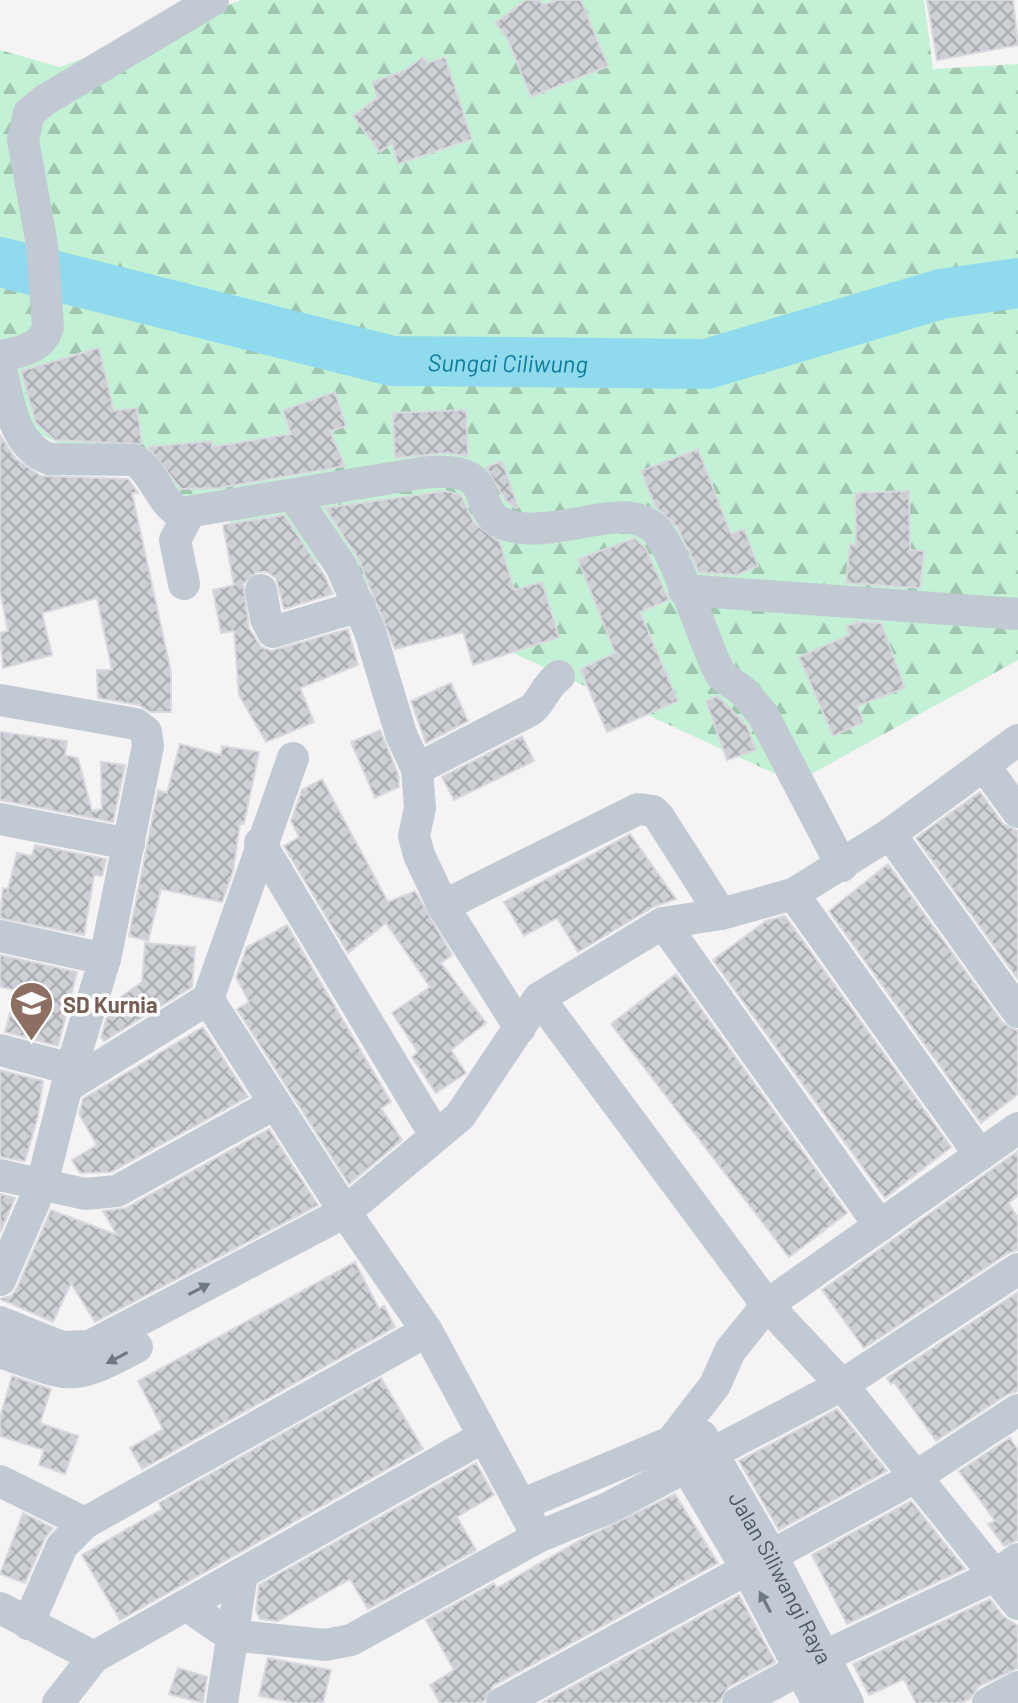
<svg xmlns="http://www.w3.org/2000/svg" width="1018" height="1703" font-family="Barlow,sans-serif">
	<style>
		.forest { fill: url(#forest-firs) }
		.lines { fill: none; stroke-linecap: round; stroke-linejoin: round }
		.river { stroke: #90daee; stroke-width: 50 }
		.building { fill: url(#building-cross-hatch); stroke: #d7d9de; stroke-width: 2 }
		.minor { stroke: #c1cad2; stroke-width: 32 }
		.oneway { fill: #6e7983 }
		.labels { text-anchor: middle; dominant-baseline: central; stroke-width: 7; stroke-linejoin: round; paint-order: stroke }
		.education-label { font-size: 22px; font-weight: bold; fill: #785e54; stroke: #fff; text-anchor: start }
		.street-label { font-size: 22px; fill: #4a5661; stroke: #fff }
		.water-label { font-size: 24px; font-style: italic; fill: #0c7c9b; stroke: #fff }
	</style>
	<defs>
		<pattern id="forest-firs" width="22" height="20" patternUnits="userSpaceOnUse" patternTransform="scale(2)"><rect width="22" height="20" fill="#c3f1d5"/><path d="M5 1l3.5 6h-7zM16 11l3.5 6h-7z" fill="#a0c6b0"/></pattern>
		<pattern id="building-cross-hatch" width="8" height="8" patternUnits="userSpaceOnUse" patternTransform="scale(2)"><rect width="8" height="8" fill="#cdcfd5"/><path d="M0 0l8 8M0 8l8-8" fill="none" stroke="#a8abb0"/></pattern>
	</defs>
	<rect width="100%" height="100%" fill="#f5f3f3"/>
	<path class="forest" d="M242,0H924L933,69L1018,64V660L795,783L0,416V50L60,67Z"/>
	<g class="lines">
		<path class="river" id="s1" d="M0,262L392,361L707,364L941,294L1018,283"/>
	</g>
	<path class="building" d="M526,0H539L543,5L556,0H581L608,66L531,97L507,38L495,23Z
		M927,0H1013L1018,45L937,60Z
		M423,57L428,63L445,57L472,139L398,164L392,143L380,152L353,116L377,98L372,82L404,71Z
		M99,348L114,411L137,408L142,444L55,440L36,423L21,371Z
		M335,392L346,426L330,431L345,466L218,488L181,489L148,447L212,441V447L291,434L283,410Z
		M466,410L468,456L447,453L395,458L393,413Z
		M0,435L15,458L41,476L128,479L138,493H132L171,672V712H151L139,705L98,698L97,670H112L97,598L42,613L52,655L3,668L0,633L8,631L0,591Z
		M698,449L731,534L744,529L758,566L737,575L699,572L677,527L655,506L641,471Z
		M502,461L518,507L516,508L505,500L486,467Z
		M446,491L461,495L474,523L500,542L514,590L542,582L559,637L473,665L463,632L395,649L358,558L325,508Z
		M909,491L910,550L924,551L920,588L846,583L850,544L856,545L855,493Z
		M284,515L324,575L333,594L284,609L276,578L267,572H257L243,584L249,628L261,647L271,651L348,629L358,665L300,688L314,722L266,742L239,695L234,631L221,633L213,590L234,585L223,525Z
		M635,538L646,549L669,600L640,612L678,701L607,732L580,669L615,653L578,559Z
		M857,622L881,623L905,688L857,706L864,722L833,736L799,657L849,635L846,626Z
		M451,683L468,721L426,743L411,701Z
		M718,696L747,726L756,750L727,760L706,701Z
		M380,730L398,774L399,787L375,798L351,742Z
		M0,732L67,741L65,755L78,758L92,811L102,809L101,762L125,765L113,822L0,800Z
		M522,736L534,761L454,800L442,777Z
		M180,744L221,755L222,746L259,752L244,824H240L233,871L222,902L161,889L148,941L129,936L158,790L167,793Z
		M322,779L388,902L415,891L452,955L441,963L486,1023L451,1050L466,1073L436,1093L412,1057L418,1052L392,1013L430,987L386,923L348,953L284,846L299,837L291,821L302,790Z
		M980,792L1003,824L1018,831V979L916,838Z
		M630,834L676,899L653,907L578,952L557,918L524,936L504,902Z
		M35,845L106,859L102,876L94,875L84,935L0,918L3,888L8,889L17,853L32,856Z
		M888,864L1003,1023L1018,1031V1094L981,1123L829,911Z
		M785,916L951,1147L885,1198L713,960L766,921Z
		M287,925L391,1102L381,1108L402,1140L349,1184L237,1009L249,1002L236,977L247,947Z
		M145,943L195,947L192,987L104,1041L101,1037L111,1004L142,982Z
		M0,955L77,972L58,1046L5,1032L16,990L0,987Z
		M676,974L847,1213L789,1257L611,1024Z
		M203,1027L248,1097L111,1172L80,1173L72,1160L97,1145L79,1114L83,1099Z
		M0,1070L43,1081L38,1116L25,1161L0,1157Z
		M269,1129L318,1205L95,1322L71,1283L53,1322L0,1299L11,1296L17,1288L51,1210L117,1235L103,1211L126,1208Z
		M1018,1151V1196L1008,1203L1018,1217V1250L1008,1253L864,1348L822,1290Z
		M0,1194L15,1198L0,1233Z
		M355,1262L379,1309L384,1306L395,1327L142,1469L130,1448L163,1429L138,1381Z
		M1018,1292V1391L1008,1394L936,1441L894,1382L891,1384L887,1378Z
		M12,1376L51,1389L40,1423L78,1436L65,1474L39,1465L44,1450L0,1436V1417Z
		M381,1378L423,1449L120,1620L82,1555L162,1509L159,1503Z
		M837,1409L887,1471L779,1530L739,1461Z
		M1010,1438L1018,1450V1540L1004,1546L988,1524L995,1521L959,1471Z
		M476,1463L494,1495L457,1517L476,1550L368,1609L350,1579L278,1621L260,1619L256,1610L259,1585Z
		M675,1494L718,1563L493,1686L483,1703H440L430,1685L454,1670L426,1620L494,1583L497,1588L579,1541Z
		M911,1501L965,1569L847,1624L812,1555Z
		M23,1513L53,1528L45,1538L25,1583L0,1574Z
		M739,1595L775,1662L728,1687L719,1703H542Z
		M990,1599L1003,1616L1018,1626V1668L979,1686L970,1699L961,1703H916L904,1679L869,1695L853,1664Z
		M268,1658L331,1670L323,1703H294L259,1696Z
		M178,1668L207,1677L203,1703L169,1694Z"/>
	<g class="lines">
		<g class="minor">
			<path d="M0,356C18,353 43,348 48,327L42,245L23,140L29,113L45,100L213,0"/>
			<path d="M0,365C9,399 12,446 50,459L134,460C155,472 160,504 181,513L421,473C508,463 463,513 510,526C536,533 570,524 596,520C616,517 638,513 655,529C673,546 703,636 715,663L721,675L744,692L763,715L842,866"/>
			<path d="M293,495L341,566L370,632L401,734L417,769L420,808L414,836L419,855L443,906L520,1028"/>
			<path d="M184,584L175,540L190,512"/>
			<path d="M261,590L266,619L273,632L360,606"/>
			<path d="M684,590L1018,614"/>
			<path d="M0,700L136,724L146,732L148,746L105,959L71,1069L42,1184L0,1280"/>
			<path d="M985,767L1018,812"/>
			<path d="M417,769L531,710C543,700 545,686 559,676"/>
			<path d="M0,819L129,844"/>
			<path d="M890,834L1018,1012"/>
			<path d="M260,843L435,1135"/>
			<path d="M793,894L980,1155"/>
			<path d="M443,906L638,809L653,811L659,817L721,914"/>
			<path d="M663,923L880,1226"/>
			<path d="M0,936L105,959"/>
			<path d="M539,998L767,1305L842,1385L1018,1604"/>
			<path d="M208,999L293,758"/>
			<path d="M0,1050L71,1069"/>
			<path d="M0,1175L85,1194L117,1191L274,1104"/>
			<path d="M0,1322L62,1347L90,1346L345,1212L208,999L68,1086"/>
			<path d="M0,1352C71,1376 68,1384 137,1347"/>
			<path id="s2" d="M702,1436L771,1554L848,1703"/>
			<path d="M677,1451L747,1569L818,1703"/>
			<path d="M0,1481L85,1523"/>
			<path d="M521,1505L671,1442L715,1385L730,1351L767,1305L1018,1128"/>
			<path d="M538,1537L427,1331L345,1212L460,1116L539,998L663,923L721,914L793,894L890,834L1018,740"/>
			<path d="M186,1605L230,1635L325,1645L351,1640L538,1537L608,1508L842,1385L1018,1269"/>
			<path d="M0,1608L94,1657"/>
			<path d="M28,1624L62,1546L85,1523L427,1331"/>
			<path d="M58,1703L94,1657L483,1437"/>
			<path d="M222,1703L242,1574"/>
			<path d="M502,1703L917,1476L1018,1410"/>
			<path d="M738,1703L823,1657L994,1576L1018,1559"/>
			<path d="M988,1703L1018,1687"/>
		</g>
	</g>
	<defs><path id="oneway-solid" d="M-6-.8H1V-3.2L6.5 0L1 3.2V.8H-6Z" transform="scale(2)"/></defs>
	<g class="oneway">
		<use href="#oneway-solid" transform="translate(199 1289) rotate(-28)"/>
		<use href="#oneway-solid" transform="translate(117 1358) rotate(152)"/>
		<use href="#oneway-solid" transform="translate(765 1602) rotate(-118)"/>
	</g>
	<defs>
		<symbol id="school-pin" viewBox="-11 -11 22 30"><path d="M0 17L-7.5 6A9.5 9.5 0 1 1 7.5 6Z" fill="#8d6e63" stroke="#fff"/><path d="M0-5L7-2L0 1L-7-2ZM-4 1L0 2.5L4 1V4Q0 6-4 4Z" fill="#fff"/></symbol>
	</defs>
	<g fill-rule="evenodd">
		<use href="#school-pin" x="6" y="978" width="51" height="69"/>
	</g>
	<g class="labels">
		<g class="education-label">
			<text x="63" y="1004">SD Kurnia</text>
		</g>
		<g class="street-label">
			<text stroke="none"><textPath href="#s2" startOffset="162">Jalan Siliwangi Raya</textPath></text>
		</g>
		<g class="water-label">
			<text stroke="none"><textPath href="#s1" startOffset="520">Sungai Ciliwung</textPath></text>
		</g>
	</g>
</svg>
